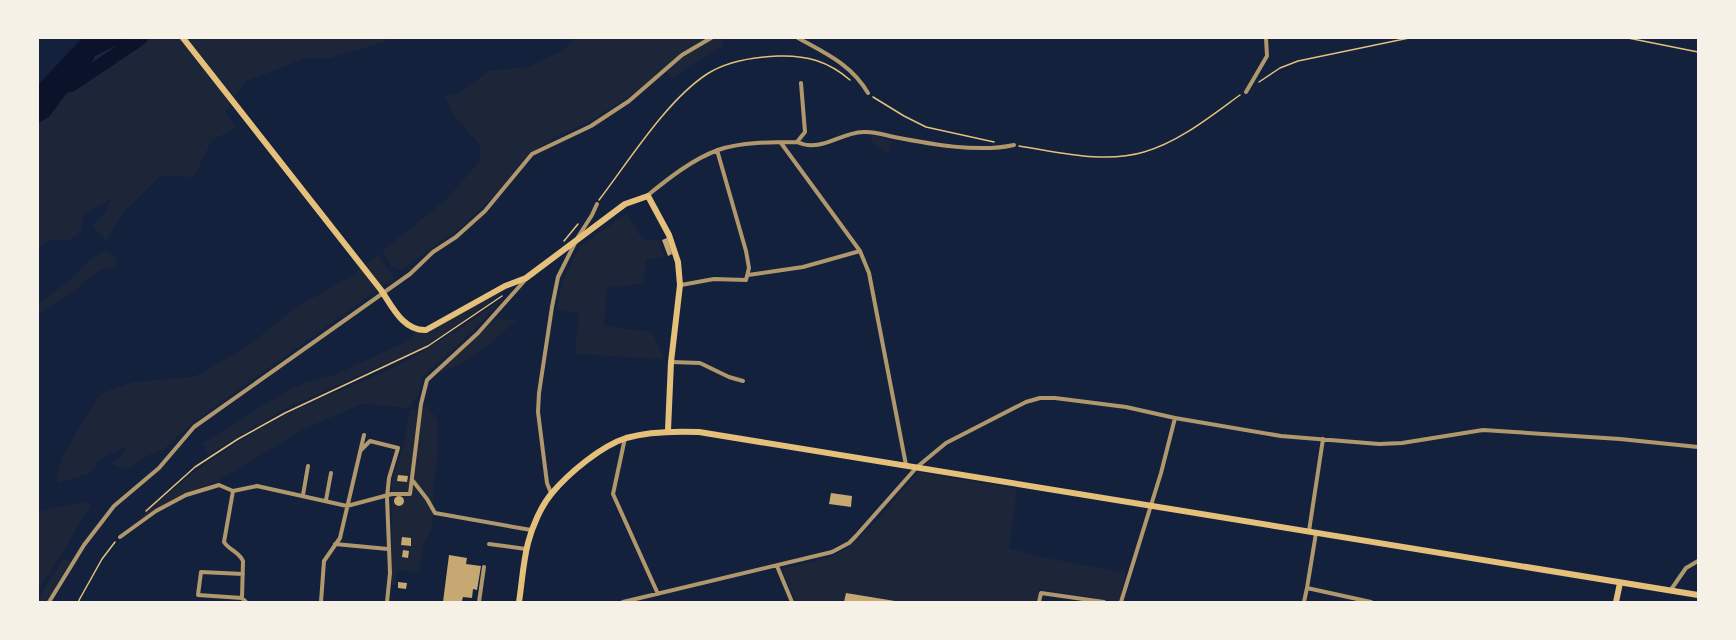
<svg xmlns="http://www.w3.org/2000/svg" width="1736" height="640" font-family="'Noto Sans',sans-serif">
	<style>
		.green { fill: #1d2539 }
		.water { fill: #0b132b }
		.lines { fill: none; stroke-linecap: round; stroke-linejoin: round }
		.river { stroke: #0b132b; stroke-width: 14 }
		.building { fill: #c6a872 }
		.path { stroke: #e5c07b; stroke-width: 1.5 }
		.minor { stroke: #b1986c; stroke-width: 4 }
		.secondary { stroke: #e5c07b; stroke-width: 6 }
		.primary { stroke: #e5c07b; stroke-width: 6 }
	</style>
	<rect width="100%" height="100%" fill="#14213d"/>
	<path class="green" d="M150,38H389L384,42L329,58H306L246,81L225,112L236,128L212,140L194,177L160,176L125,211L105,243L103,236L96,231L93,225L102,217L111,199L83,215L82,230L69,241L50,240L38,249V123L49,117L65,95L84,78L95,56L113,47Z
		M575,38H722L723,46L689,66L672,79L664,69L636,92L590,121L554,138L526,157L498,191L463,226L401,270L392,267L382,251L446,200L479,162L480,145L455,117L445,96L458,94L489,71L528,67L565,49Z
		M872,135L891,141L889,155L871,142Z
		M626,214L643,240H658L665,257L646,260L644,283L607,288L604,326L652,332L664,359L575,354L579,314L557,309L563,279L579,247Z
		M104,251L114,255L118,267L99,270L72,293L38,314V303L72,279L89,260Z
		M378,255L394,278L192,423L163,450L143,457L131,468L118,467L111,464L122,455L126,446L99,460L93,470L88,474L59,483L56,477L63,455L100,394L134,382L194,377L248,346L295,308L351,276Z
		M513,286L428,345L284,409L208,455L203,443L288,390L307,382L334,375L406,342L413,337L415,331H427Z
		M505,297L471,333L422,377L418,396L408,408L362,404L306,428L218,481L186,493L138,520C181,479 231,443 285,415C326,394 370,381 410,359C443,340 474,319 505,297Z
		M495,319L517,320C494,339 469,365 440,371Z
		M427,406L438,420L437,467L434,480L432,527L423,547L420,568L416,572L396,570V585H392V481L403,447L410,411Z
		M918,472L1017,489L1009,548L1036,556L1126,573L1119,602L1039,589L1037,602H796L782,569C798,565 817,562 832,556C864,543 895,498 918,472Z
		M88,501L90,506L50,573L38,589V512C54,507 71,506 88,501Z
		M64,558L71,561L47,601L38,602V599Z"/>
	<path class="water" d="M82,38H150L113,47L95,56L84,78L65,95L49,117L38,123V85Z"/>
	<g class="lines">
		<path class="river" d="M71,85L141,38"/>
	</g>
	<path class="building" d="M667,238L672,254L668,256L662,240Z
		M398,475L408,476L407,482L397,481Z
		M831,493L852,496L851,507L829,504Z
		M394 501a5 5 0 1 1 10 0a5 5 0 1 1-10 0Z
		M402,537L411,538V546L401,545Z
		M403,550L409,551L408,558L402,557Z
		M449,555L467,558L466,564L481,566L477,590L473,589L472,598L463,597L462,601L443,602Z
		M398,582L407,583L406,589L398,588Z
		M846,593L895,601V602H844Z"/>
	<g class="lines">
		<path class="path" d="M1628,38L1698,52
			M1259,82L1280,68L1298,61L1409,38
			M873,97L904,116L926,127L994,142
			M1019,146C1059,152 1104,164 1144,152C1179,142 1211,116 1240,95
			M599,200C629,161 666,101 707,74C727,61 754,57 778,56C806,55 828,61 850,80
			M564,241L578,224
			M146,511L195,467L238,439L285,413L428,346L502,296
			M78,602L102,559L115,542"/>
		<path class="minor" d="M798,38C825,53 851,64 868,93
			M1246,92L1267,56L1266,38
			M797,142L805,132L801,83
			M781,143L860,251L869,273L906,465
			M648,195C669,178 693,159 718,150C740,142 773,142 797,142C821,153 839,133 863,132C874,131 884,135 894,137C930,144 978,153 1014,145
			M578,237L592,215L597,204
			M748,275L803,267L860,251
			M681,285L714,279L746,280L749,268L746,251L717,150
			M671,362L700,363L729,377L743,381
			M625,438L613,494L658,594
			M361,450L370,441L398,448L389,478L387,497L390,573L387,602
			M413,481L427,499L435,513L531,530
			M233,491L224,542C229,550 239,552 243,561L242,598L246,602
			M551,493L547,483L538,412L539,393L552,307L558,277L575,243
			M303,495L308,466
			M326,500L331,473
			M1309,531L1323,439
			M1316,533L1307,588L1371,602
			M120,537L156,511L186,495L219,485L233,491L257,486L347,506L392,494H410L421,404L427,380L478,333L526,279
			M335,544L388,549
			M489,544L526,549
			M777,566L792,602
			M1670,591L1686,568L1698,561
			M242,598L198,595L201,572L243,574
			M49,602L84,545L114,506L159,468L194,427L410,274L433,252L456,237L485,211L532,154L591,126L629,101L682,55L711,38
			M321,602L324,561L340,538L364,435
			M479,602L484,567
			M623,602L832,552L849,543L856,536L917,467L946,443L1026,402L1040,398H1055L1126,407L1175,418L1281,436L1379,444L1402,443L1483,430L1620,439L1698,447
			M1039,602L1041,593L1104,602
			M1121,602L1161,473L1175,418
			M1304,602L1307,588"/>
		<path class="secondary" d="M183,38L381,290C392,306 403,331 426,330L505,286L526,278L625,204L648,196L669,235L678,262L680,285L671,362L668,430
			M1616,602L1620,583"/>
		<path class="primary" d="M519,602C522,583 523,562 528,543C532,527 541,506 552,493C569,473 601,446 626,438C650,431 675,431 699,432L1698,595"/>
	</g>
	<rect width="1736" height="640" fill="none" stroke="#f6f1e7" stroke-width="78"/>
</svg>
